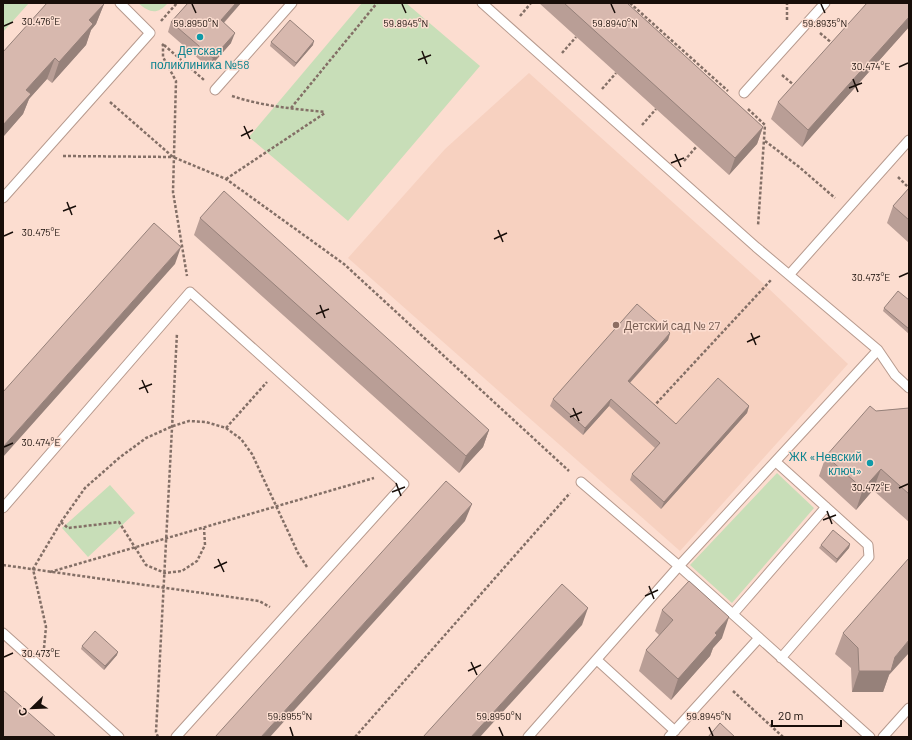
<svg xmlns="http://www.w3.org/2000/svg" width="912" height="740" font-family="Barlow,sans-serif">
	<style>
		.built { fill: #f7d1c0 }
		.green { fill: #c8deb8 }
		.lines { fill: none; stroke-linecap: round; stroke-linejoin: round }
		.lane-casing { stroke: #b79a8e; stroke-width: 11 }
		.path { stroke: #836f66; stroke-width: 2.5; stroke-dasharray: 3 2; stroke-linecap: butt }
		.lane { stroke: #fff; stroke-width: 9 }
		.wall { fill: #b99e96 }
		.shaded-wall { fill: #96817a }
		.building { fill: #d7b8ae; stroke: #96817a }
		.ticks { fill: none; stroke: #180e09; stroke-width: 1.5 }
		.culture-dot { fill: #0f9aa8; stroke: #fcddd0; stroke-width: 1.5 }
		.education-dot { fill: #8d6e63; stroke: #fcddd0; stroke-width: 1.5 }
		.labels { text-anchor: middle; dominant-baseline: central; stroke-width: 3; stroke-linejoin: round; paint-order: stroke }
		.culture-label { font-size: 12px; fill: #0d838f; stroke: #fcddd0 }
		.education-label { font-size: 12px; fill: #785e54; stroke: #fcddd0; text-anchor: start }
		.ticks-label { font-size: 10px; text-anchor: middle; fill: #180e09; stroke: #fcddd0; stroke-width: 3; stroke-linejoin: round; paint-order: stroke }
	</style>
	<rect width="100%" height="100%" fill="#fcddd0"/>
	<path class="built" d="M529,73L766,286L848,364L680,551L348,258L445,149Z"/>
	<path class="green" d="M3,3H29L3,32Z
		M138,3H168C157,15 150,13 138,3Z
		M362,3H406L480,66L348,221L249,137Z
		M777,473L814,508L732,603L690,565Z
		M110,485L135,513L88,557L62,528Z"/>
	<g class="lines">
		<defs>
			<path id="lane" d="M482,3L756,247L878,350L895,375L909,388
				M215,90L292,3
				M744,93L825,3
				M3,198L150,33L120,3
				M789,275L909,140
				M776,462L868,545L869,557L781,658
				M581,482L679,566L870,737
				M3,508L190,292L404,484L176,737
				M733,614L826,507
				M3,633L119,737
				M597,660L675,731
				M528,737L679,566L878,350
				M669,737L759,638
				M883,737L909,708"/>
		</defs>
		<use href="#lane" class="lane-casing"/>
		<path class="path" d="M630,3L728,91
			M520,16L531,3
			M787,20V3
			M161,21L177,3
			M820,33L833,44
			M162,44L163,45V57L176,81L173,192L187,276
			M164,45L204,80
			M562,53L576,37
			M782,75L795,86
			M602,89L616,73
			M232,96C262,106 294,109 325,112
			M110,102L173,157L226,179L344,264L569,471
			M291,108L377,3
			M748,109L765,125L758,226
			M642,125L656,109
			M765,141L798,166L835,198
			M63,156L172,157
			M684,161L697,146
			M898,177L909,188
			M226,179L325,113
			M653,407L771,280
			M226,428L267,382
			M61,522L68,528L119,522L146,565L165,573L182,571L197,561L205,545L204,528
			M3,565L259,601L270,607
			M50,572L374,478
			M44,648L46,627L33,569L61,522L85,488L119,458L146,438L173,426L189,421L206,422L226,428L241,439L252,454L298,553L307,567
			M733,691L783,737
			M158,737L156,732L177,333
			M355,737L570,493"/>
		<use href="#lane" class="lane"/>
	</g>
	<path class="wall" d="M188,3H241L224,23L231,43L209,68L168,32L171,22Z
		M539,3H627L763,127L757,144L729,175Z
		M909,3V27L802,147L771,119L778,102Z
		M104,4L96,24L91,30L86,45L52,83L47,79L29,99L23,114L3,137V52Z
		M271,42L313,45L294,67L270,46Z
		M909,188V243L887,223L893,206Z
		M200,218L489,430L483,447L459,473L194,235Z
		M909,300V334L883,311L884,308Z
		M670,333L668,340L630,383L676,424L749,406L747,413L661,509L630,480L632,474L655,448L609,406L583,435L550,406L553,399Z
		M909,408V522L873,490L856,510L819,476L826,456L876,411Z
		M850,544L849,548L836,563L819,548L821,545Z
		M662,610L722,638L713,648L710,656L671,700L639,671L646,650L659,635L655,631Z
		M843,633L889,675L883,692H852L851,668L835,654Z
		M82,646L117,655L104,670L81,649Z"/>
	<path class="shaded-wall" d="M236,3H241L217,30L221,20Z
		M104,4L96,24L91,30L86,45L52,83L59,62L89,20Z
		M909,17V27L802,147L808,130Z
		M235,33L231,43L209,68L213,58Z
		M314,41L313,45L294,67L296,63Z
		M55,58L47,79L29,99L23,114L3,137V125L26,90Z
		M763,127L757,144L729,175L735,158Z
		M181,247L175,264L3,457V447Z
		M670,333L668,340L625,388L628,381Z
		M611,399L609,406L583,435L585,428Z
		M749,406L747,413L661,509L664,502Z
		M489,430L483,447L459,473L466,456Z
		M881,469L873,490L856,510L863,489Z
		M472,504L465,521L270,737H261Z
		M850,544L849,548L836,563L837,559Z
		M588,608L582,625L480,737H471Z
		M729,617L722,638L713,648L710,656L671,700L678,679L715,633Z
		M909,640V653L889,675L883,692H852L859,671L895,657Z
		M118,652L117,655L104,670L105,666Z"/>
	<path class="building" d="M47,3H103L104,4L89,20L93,24L59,62L55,58L26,90L31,94L3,125V52Z
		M188,3H236L221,20L235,33L213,58L171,22Z
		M564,3H627L763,127L735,158Z
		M867,3H909V17L808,130L778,102Z
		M290,20L314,41L296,63L271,42Z
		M909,188V220L893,206Z
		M224,191L489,430L466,456L200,218Z
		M154,223L181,247L3,447V392Z
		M898,291L909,300V329L884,308Z
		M637,304L670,333L628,381L676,424L718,378L749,406L664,502L632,474L660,443L611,399L585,428L553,399Z
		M870,406L876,411L909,408V494L881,469L863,489L826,456Z
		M446,481L472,504L261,737H215Z
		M833,530L850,544L837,559L821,545Z
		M909,558V640L895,657L891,671H859L858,648L843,633Z
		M689,581L729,617L715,633L717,635L678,679L646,650L673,620L662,610Z
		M562,584L588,608L471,737H423Z
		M95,631L118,652L105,666L82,646Z
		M3,690L56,737H3Z
		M720,723L735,737H708Z"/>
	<path class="ticks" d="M192,4L196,13M402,4L406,13M611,4L615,13M821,4L825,13M4,26L13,22M422,51L427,64M418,60L431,55M899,67L908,63M853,79L858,92M849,88L862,83M244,126L250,139M241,136L253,130M675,154L681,167M671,163L684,158M67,202L72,215M63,211L76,206M498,230L503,242M4,236L13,232M494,239L507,233M899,277L908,273M320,305L325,318M316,314L329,309M751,333L756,345M747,342L760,336M142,380L148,393M139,389L152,384M573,408L579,421M570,417L582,412M4,447L13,443M396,483L401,496M899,488L908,484M392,492L405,487M827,511L832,524M823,520L836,515M218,559L224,572M214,568L227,562M649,586L654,599M645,596L658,590M4,657L13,653M471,662L477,675M468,671L481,665M290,727L293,736M499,727L503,736M709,727L713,736"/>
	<g class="culture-dot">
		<circle cx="200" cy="37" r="4"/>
		<circle cx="870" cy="463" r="4"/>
	</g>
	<circle class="education-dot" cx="616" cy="325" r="4"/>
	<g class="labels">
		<g class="culture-label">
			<text x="200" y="50">Детская<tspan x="200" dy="14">поликлиника №58</tspan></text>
			<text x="862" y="456" text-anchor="end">ЖК «Невский<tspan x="862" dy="14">ключ»</tspan></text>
		</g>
		<g class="education-label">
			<text x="624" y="325">Детский сад № 27</text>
		</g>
	</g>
	<g class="ticks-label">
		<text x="41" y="25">30.476°E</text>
		<text x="196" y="27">59.8950°N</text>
		<text x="406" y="27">59.8945°N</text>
		<text x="615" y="27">59.8940°N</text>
		<text x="825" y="27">59.8935°N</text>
		<text x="871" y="70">30.474°E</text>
		<text x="41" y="236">30.475°E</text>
		<text x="871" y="281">30.473°E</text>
		<text x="41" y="446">30.474°E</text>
		<text x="871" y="491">30.472°E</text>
		<text x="41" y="657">30.473°E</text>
		<text x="290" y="720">59.8955°N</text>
		<text x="499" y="720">59.8950°N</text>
		<text x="709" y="720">59.8945°N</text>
	</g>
	<rect width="912" height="740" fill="none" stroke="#180e09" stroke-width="8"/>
	<g transform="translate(32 708) rotate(247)" stroke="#fcddd0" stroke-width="3" paint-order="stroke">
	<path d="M0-3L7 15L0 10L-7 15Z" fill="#180e09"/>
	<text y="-6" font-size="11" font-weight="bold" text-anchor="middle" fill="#180e09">С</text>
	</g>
	<path d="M772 720v6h69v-6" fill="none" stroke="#180e09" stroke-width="2"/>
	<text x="778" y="720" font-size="12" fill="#180e09" stroke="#fcddd0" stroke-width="3" paint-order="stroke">20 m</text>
</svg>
